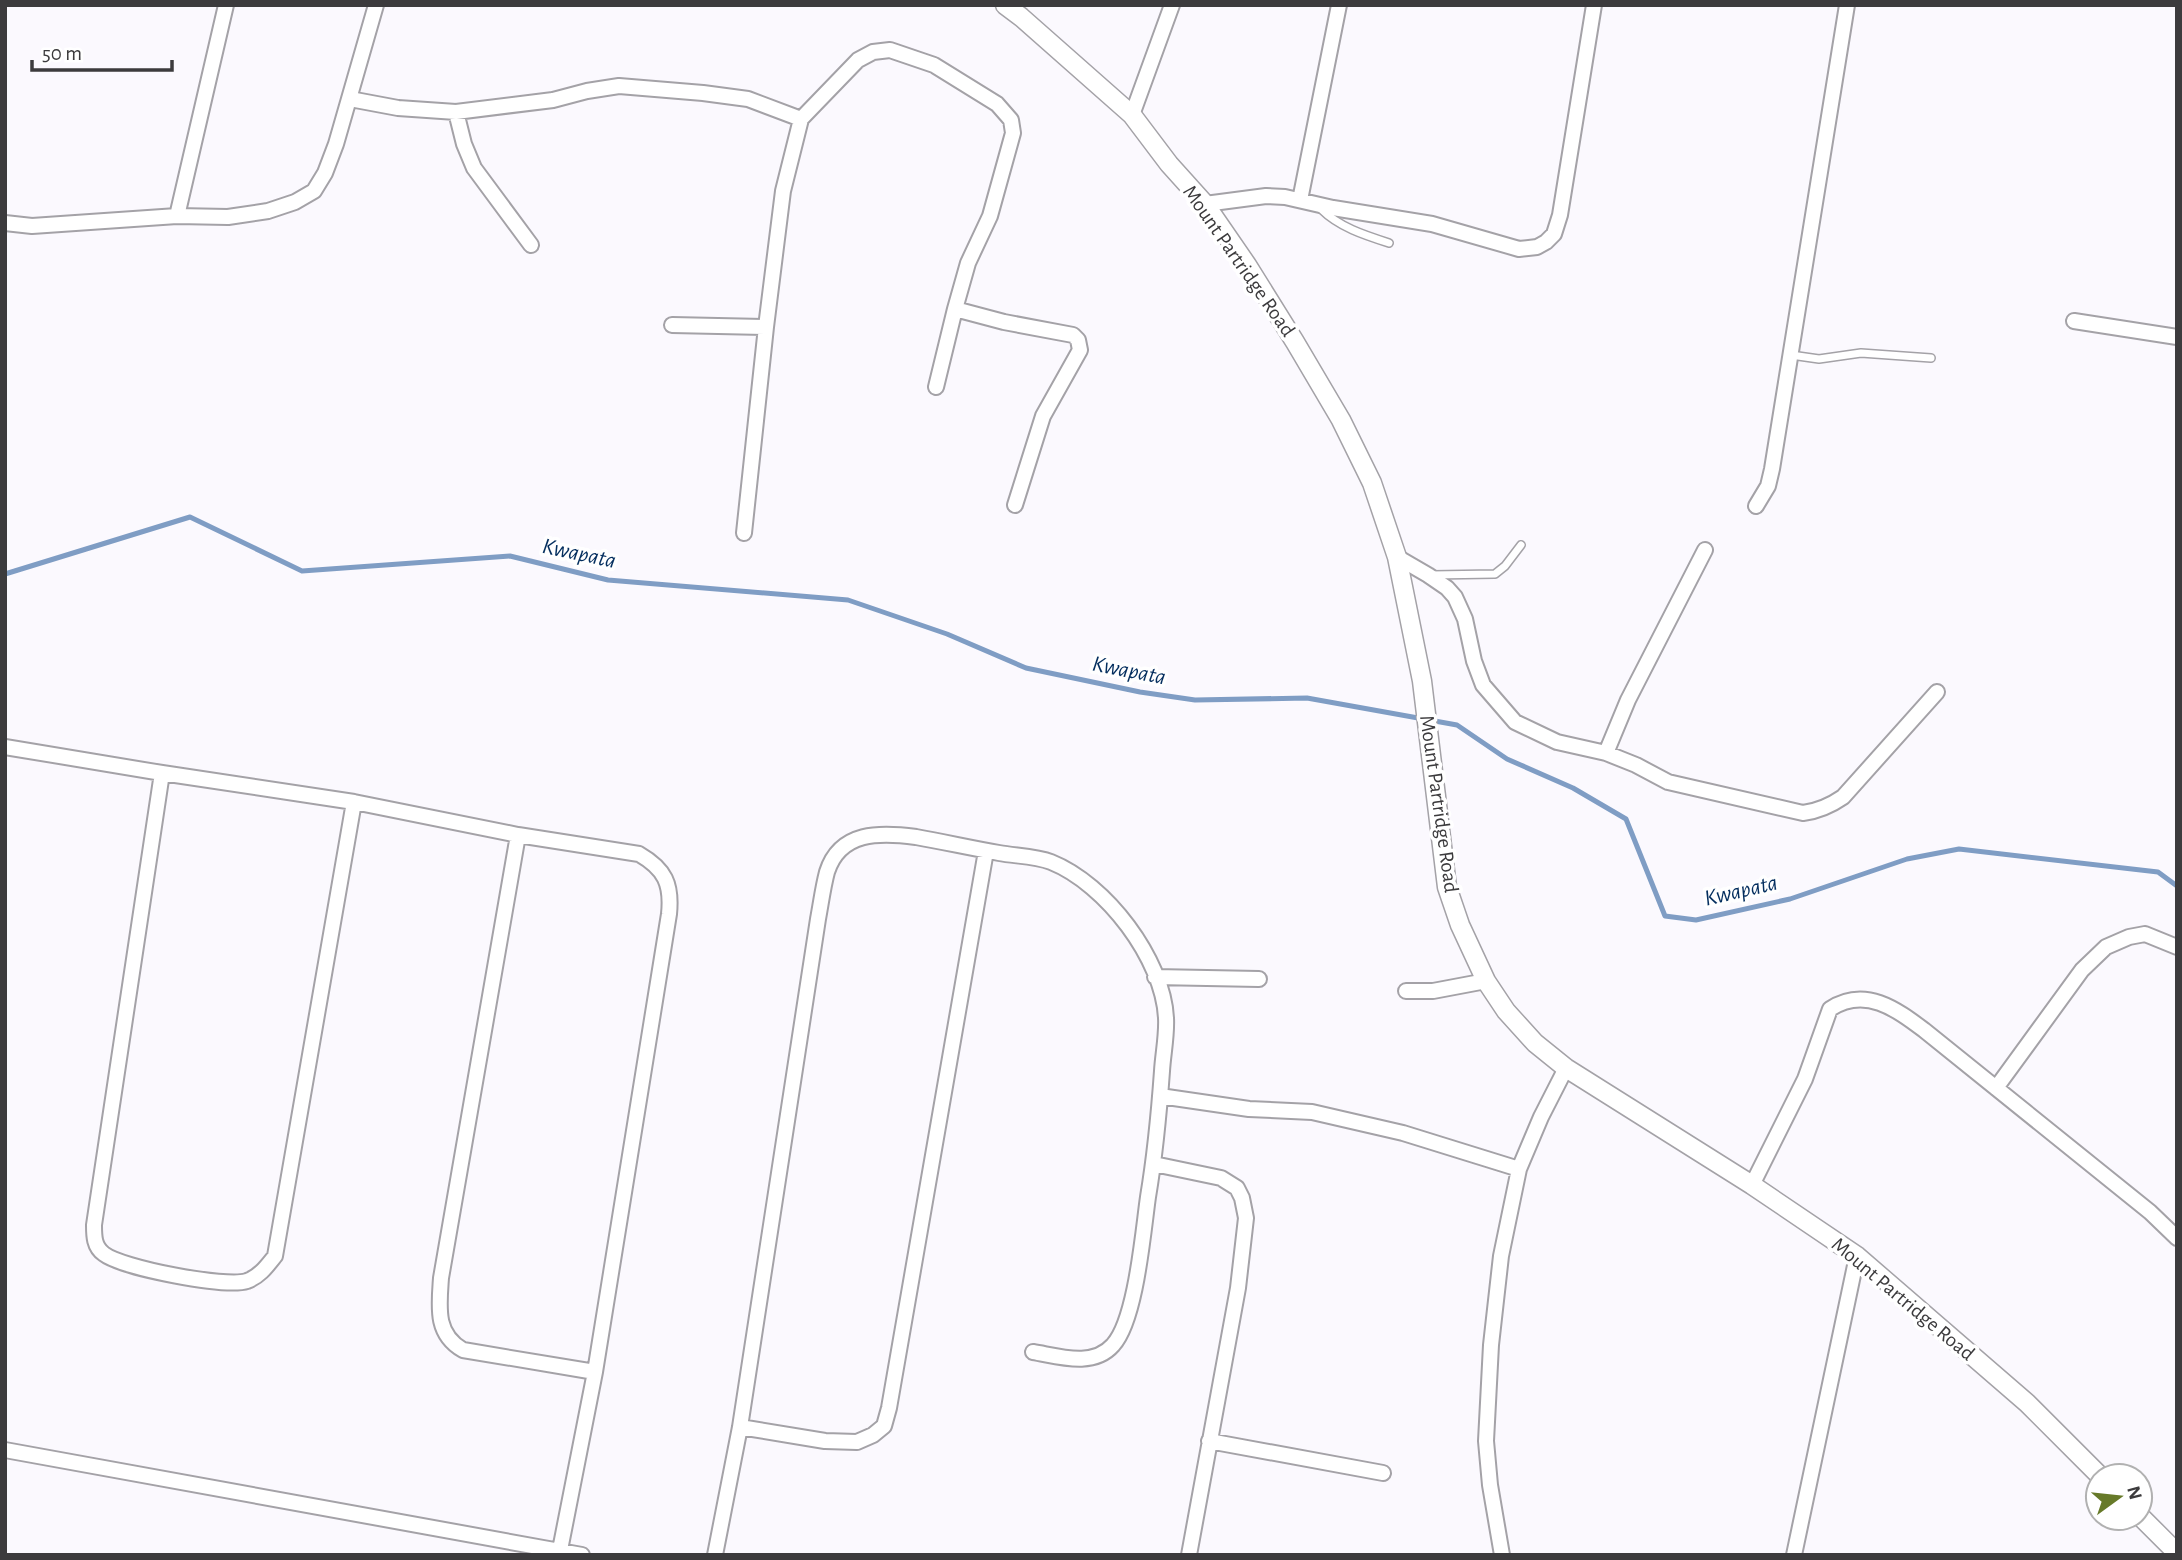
<svg xmlns="http://www.w3.org/2000/svg" width="2182" height="1560" font-family="'Alegreya Sans',sans-serif">
	<style>
		.lines { fill: none; stroke-linecap: round; stroke-linejoin: round }
		.stream { stroke: #7f9dc4; stroke-width: 5 }
		.service-casing { stroke: #a4a2a7; stroke-width: 10 }
		.minor-casing { stroke: #a4a2a7; stroke-width: 18 }
		.tertiary-casing { stroke: #a4a2a7; stroke-width: 21 }
		.service { stroke: #fff; stroke-width: 7 }
		.minor { stroke: #fff; stroke-width: 14 }
		.tertiary { stroke: #fff; stroke-width: 18 }
		.labels { text-anchor: middle; dominant-baseline: central; stroke-width: 7; stroke-linejoin: round; paint-order: stroke }
		.street-label { font-size: 21px; fill: #3c3b3d; stroke: #fff }
		.water-label { font-size: 23px; font-style: italic; fill: #042e5e; stroke: #fff }
	</style>
	<rect width="100%" height="100%" fill="#fbf9fe"/>
	<g class="lines">
		<path class="stream" d="M5,574L190,517L302,571L510,556L608,580L848,600L947,634L1026,668L1140,692L1195,700L1307,698L1457,725L1507,759L1573,788L1626,819L1665,916L1696,920L1790,899L1907,859L1959,849L2158,872L2177,886"/>
		<defs>
			<path id="service" d="M1321,209C1339,227 1364,235 1389,243
				M1791,355L1819,359L1861,353L1931,358
				M1432,575L1495,574L1505,566L1521,545"/>
			<path id="minor" d="M350,99L398,108L456,112L553,100L587,91L619,86L703,93L748,99L801,119L858,60L873,52L890,50L934,65L997,104L1011,120L1013,133L990,216L968,263L955,309L936,387
				M456,112L464,144L474,168L531,245
				M1132,115L1172,5
				M1300,200L1339,5
				M1205,204L1266,196L1285,197L1333,208L1432,224L1519,249L1537,247L1546,242L1554,234L1560,215L1594,5
				M177,216L226,5
				M5,223L32,226L177,216L228,217L268,211L295,202L314,191L325,173L336,144L376,5
				M955,309L1004,322L1073,335L1078,340L1080,350L1043,416L1015,505
				M2074,321L2177,337
				M672,325L766,327
				M1756,506L1768,486L1772,469L1847,5
				M744,533L766,327L783,191L801,119
				M1397,557L1428,575L1447,588L1455,597L1465,619L1474,661L1483,685L1515,722L1557,742L1606,753L1636,765L1668,782L1803,813C1819,811 1830,806 1843,797L1937,692
				M5,747L162,773L354,802L518,835L639,854C665,869 672,884 669,914L595,1372L560,1550
				M1606,753L1628,700L1705,550
				M162,773L94,1225C94,1236 94,1247 104,1254C122,1268 226,1288 247,1281C260,1276 267,1266 275,1256L354,802
				M518,835L441,1278C439,1307 435,1334 463,1350L595,1372
				M1155,977L1259,979
				M1406,991H1433L1486,981
				M1996,1088L2082,970L2106,947L2129,937L2145,934L2177,947
				M1160,1096L1249,1109L1312,1112L1403,1133L1519,1169
				M1154,1164L1221,1178L1237,1188L1242,1198L1246,1218L1238,1288L1189,1555
				M1752,1185L1805,1079L1830,1009C1865,986 1896,1009 1924,1030L2150,1212L2177,1238
				M740,1427L825,1441L857,1442L873,1435L884,1426L889,1408L986,851
				M1209,1441L1383,1473
				M5,1450L582,1555
				M715,1555L740,1427L818,919C821,903 823,887 827,872C840,831 880,832 916,837C944,842 971,848 999,853C1015,856 1036,856 1051,862C1106,884 1163,959 1166,1018C1167,1035 1163,1054 1162,1071C1159,1113 1155,1155 1148,1197C1143,1232 1136,1320 1113,1345C1093,1368 1058,1356 1033,1352
				M1502,1555L1490,1485L1486,1441L1491,1345L1501,1256L1519,1169L1541,1117L1566,1068
				M1794,1555L1857,1256"/>
			<path id="tertiary" d="M1005,5L1021,17L1132,115L1169,164L1205,204L1247,265L1295,342L1341,420L1372,483L1397,557L1422,681L1447,887L1460,925L1486,981L1506,1011L1535,1043L1566,1068L1752,1185L1857,1256L2027,1403L2100,1476
				M2140,1516L2177,1553"/>
		</defs>
		<use href="#service" class="service-casing"/>
		<use href="#minor" class="minor-casing"/>
		<use href="#tertiary" class="tertiary-casing"/>
		<use href="#service" class="service"/>
		<use href="#minor" class="minor"/>
		<use href="#tertiary" class="tertiary"/>
	</g>
	<g class="labels">
		<g class="street-label">
			<text transform="translate(1239 261) rotate(55)">Mount Partridge Road</text>
			<text transform="translate(1439 804) rotate(82)">Mount Partridge Road</text>
			<text transform="translate(1903 1299) rotate(40)">Mount Partridge Road</text>
		</g>
		<g class="water-label">
			<text transform="translate(579 554) rotate(12)">Kwapata</text>
			<text transform="translate(1129 671) rotate(11)">Kwapata</text>
			<text transform="translate(1741 891) rotate(-13)">Kwapata</text>
		</g>
	</g>
	<rect width="2182" height="1560" fill="none" stroke="#3c3b3d" stroke-width="14"/>
	<g transform="translate(2119 1497) rotate(75)"><circle r="33" fill="#ffffff" stroke="#b1b1b1" stroke-width="2"/>
	<path d="M0-5L12 26L0 18L-12 26Z" fill="#677a29"/>
	<text y="-10" font-size="19" font-weight="bold" text-anchor="middle" fill="#3c3b3d">N</text>
	</g>
	<path d="M32 60v10h140v-10" fill="none" stroke="#3c3b3d" stroke-width="3.5"/>
	<text x="42" y="60" font-size="21" fill="#3c3b3d" stroke="#ffffff" stroke-width="5" paint-order="stroke">50 m</text>
</svg>
